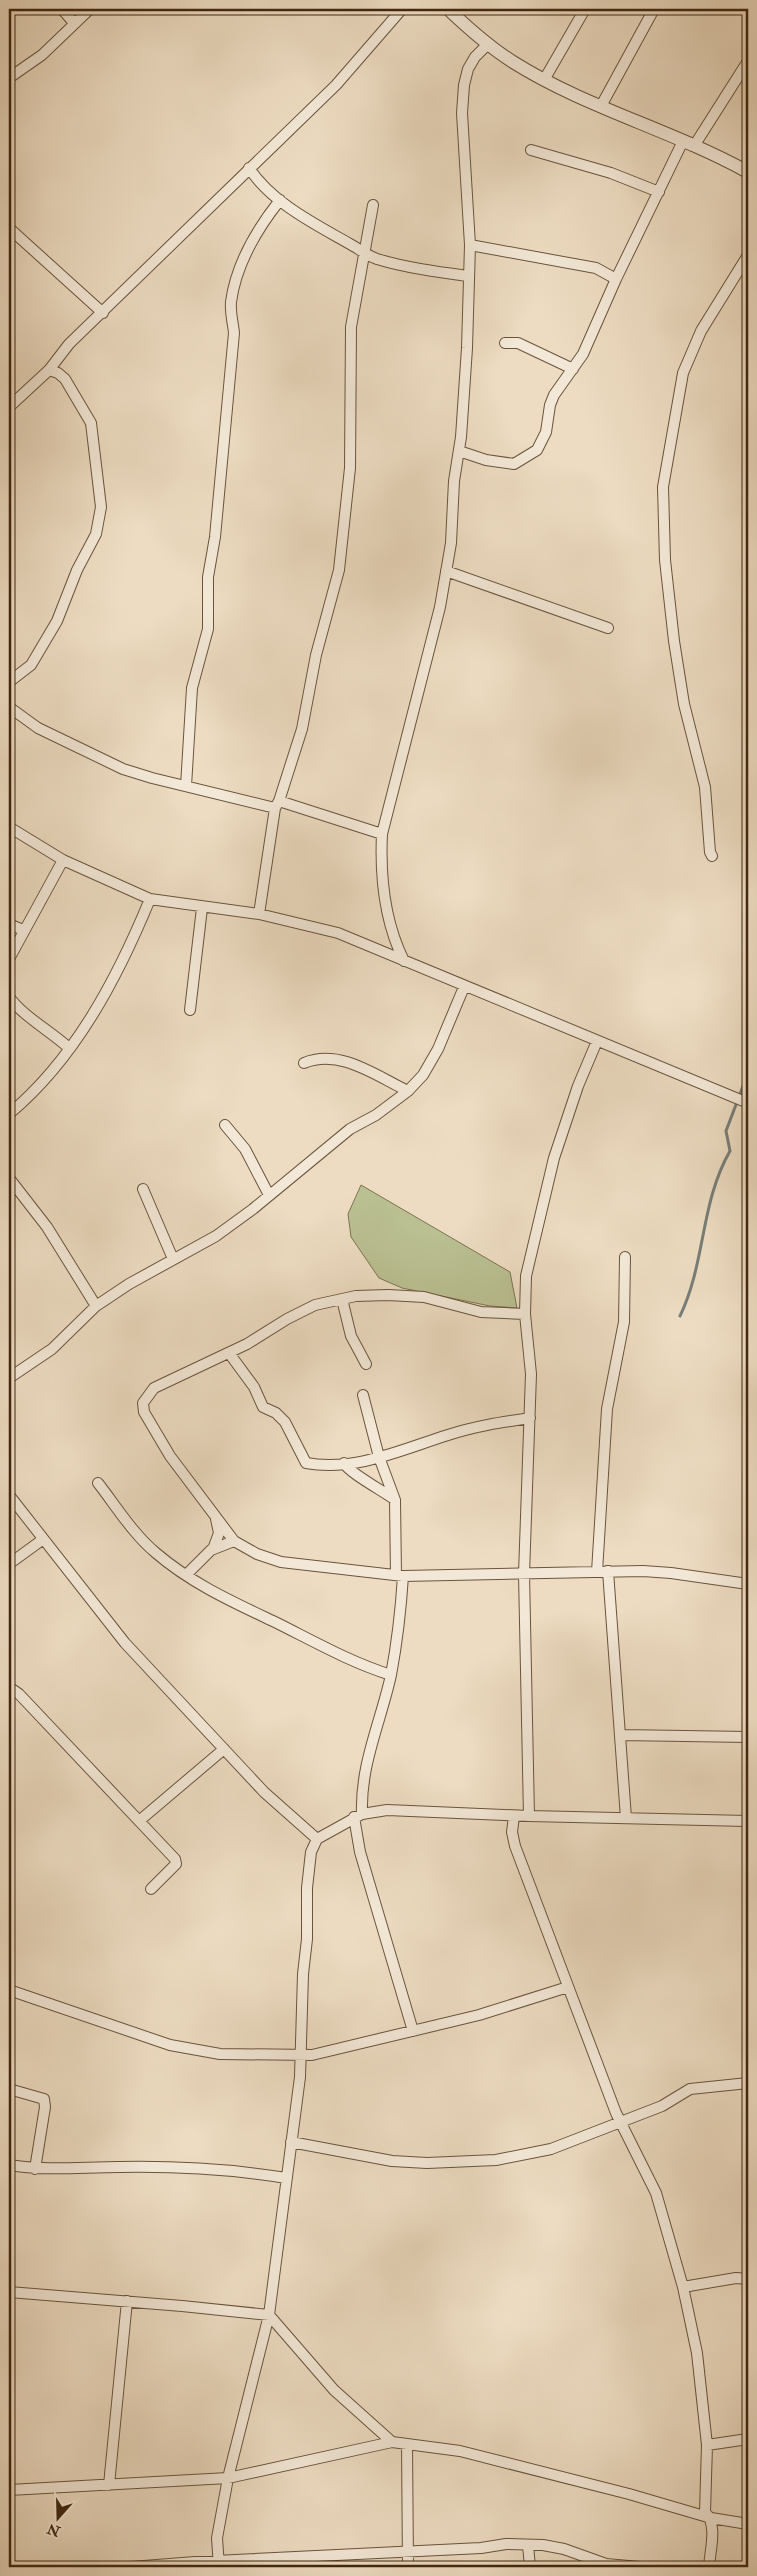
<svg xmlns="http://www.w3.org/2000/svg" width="757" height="2576" font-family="'IM FELL Double Pica',serif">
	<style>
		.green { fill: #bac092; stroke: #7c7351 }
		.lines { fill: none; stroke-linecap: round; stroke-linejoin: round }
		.stream { stroke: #777e78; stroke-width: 3 }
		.minor-casing { stroke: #6a543c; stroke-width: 12 }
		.tertiary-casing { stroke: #6a543c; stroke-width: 14 }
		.minor { stroke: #f3e8d7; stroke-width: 10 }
		.tertiary { stroke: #f3e8d7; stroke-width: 12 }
	</style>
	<rect width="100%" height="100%" fill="#eddcc2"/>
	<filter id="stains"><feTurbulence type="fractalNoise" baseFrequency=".004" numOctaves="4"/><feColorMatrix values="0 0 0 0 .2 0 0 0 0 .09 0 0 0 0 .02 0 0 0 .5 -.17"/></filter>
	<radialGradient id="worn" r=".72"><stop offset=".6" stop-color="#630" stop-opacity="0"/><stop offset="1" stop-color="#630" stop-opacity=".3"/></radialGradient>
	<path class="green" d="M361,1185L510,1272L517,1308L490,1306L402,1288L379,1278L351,1237L348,1214Z"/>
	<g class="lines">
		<path class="stream" d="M680,1316C706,1262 700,1203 730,1151L726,1131L748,1073"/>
		<defs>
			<path id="minor" d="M62,9L74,23
				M9,78L42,55L90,9
				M544,80L585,9
				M601,106L654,9
				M694,146L748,61
				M531,150L611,173L659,192
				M249,168C272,203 315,224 350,244C359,249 368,256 377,259C407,268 438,272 468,276
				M9,228L103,313
				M470,245L596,268L616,279
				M505,343H518L573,369
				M9,407L49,370L69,344L336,85L402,9
				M459,451L486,460L514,464L537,450L546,432L550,405L554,395L583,354L616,279L683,141
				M446,571L608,628
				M9,682L31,665L57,621L77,570L96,534L101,507L91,423L65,379L58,373L49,370
				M9,707L38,728L123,769L152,778L275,808
				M186,786L192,688L208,629V577L215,537L234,333C233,323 230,312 231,302C236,264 257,229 280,200
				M279,801L302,729L316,655L339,570L350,468L351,327L373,205
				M9,827L63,860L150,899L259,914L338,933L748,1103
				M712,856L710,852L705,787L684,704L674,641L665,560L663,487L683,373L701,331L748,255
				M259,914L275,808L279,801L382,834
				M9,924L23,930
				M9,959L63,860
				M404,961C385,923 380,876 382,834L440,607L451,543L454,481L461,437L467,348L470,245L462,113L464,85L468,69L475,57L488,44
				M9,997C24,1017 49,1030 69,1048
				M190,1010L202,908
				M304,1063C340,1048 376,1076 408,1091
				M9,1114C75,1059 117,979 150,899
				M225,1125L245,1149L269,1195
				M9,1178L47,1227L96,1306
				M143,1189L173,1259
				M342,1299L351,1336L366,1364
				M525,1314L481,1312L424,1297L388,1295L356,1296L342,1299L315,1305L287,1319L247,1344L154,1388L143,1403L144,1412L170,1456L234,1541L257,1554L281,1562L403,1576L643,1571L671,1573L748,1584
				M229,1353L254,1387L263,1407L276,1413L285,1422L306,1463C355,1472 403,1449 448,1435C475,1426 503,1422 530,1418
				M9,1378L52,1349L96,1306L129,1284L216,1236L253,1209L350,1129L376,1115L408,1091L423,1075L438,1049L464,987
				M363,1395L379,1457L395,1500L396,1575
				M344,1463C348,1472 383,1491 394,1499
				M98,1483C116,1506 133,1534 156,1553C192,1584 235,1603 277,1623C315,1642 350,1662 391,1675
				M9,1495L125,1643L264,1792L317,1839
				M213,1549L219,1533L216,1519
				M9,1564L42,1540
				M608,1571L626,1818
				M597,1572L607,1409L624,1322L625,1257
				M186,1575L211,1550L234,1541
				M9,1687L19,1694L175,1859L176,1864L151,1889
				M620,1735L748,1737
				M362,1814C360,1765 381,1721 391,1675C397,1643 401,1608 403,1576
				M514,1816L512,1832L515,1846L616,2113L656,2193L683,2287L697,2353L707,2445L705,2512C718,2525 710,2550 709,2567
				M529,1816L524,1574L531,1374L525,1314L526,1276L554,1158L578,1086L597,1041
				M354,1817L360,1852L413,2031
				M139,1821L224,1749
				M9,1990L170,2045L220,2054L312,2055L479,2015L568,1987
				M9,2089L44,2099L45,2107L35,2169
				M291,2142L392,2161L427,2163L496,2160L551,2149L662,2106L690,2089L748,2083
				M9,2165C46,2171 82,2167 119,2167C175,2166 231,2169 286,2178
				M683,2287L736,2278L748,2279
				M9,2292L182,2306L269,2315L334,2390L392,2442
				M407,2444L408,2567
				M707,2445L748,2439
				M109,2485L127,2301
				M9,2490L228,2478L392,2442L460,2451L629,2494L711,2518L748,2524
				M528,2545L530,2567
				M131,2567L195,2562L481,2548L506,2544L543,2545L564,2549L606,2564L640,2567
				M219,2567L217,2538L228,2478L269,2315L300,2077L303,1974L307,1939V1888L311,1852L317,1839L362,1814L387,1810L529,1816L748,1821"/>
			<path id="tertiary" d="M448,9C468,28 489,47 513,62C586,108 672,130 748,172"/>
		</defs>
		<use href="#minor" class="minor-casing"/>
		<use href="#tertiary" class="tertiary-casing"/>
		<use href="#minor" class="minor"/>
		<use href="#tertiary" class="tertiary"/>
	</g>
	<rect width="757" height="2576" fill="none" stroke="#eddcc2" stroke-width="30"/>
	<rect x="10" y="10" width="737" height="2556" fill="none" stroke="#3f2610" stroke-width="2.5"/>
	<rect x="15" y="15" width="727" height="2546" fill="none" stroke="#3f2610"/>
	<g transform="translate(58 2518) rotate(200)" stroke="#f3e8d7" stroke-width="4" paint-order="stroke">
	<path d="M0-4L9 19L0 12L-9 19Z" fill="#3f2610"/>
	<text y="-8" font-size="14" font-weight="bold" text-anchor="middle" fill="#3f2610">N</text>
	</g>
	<rect width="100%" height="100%" filter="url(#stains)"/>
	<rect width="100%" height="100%" fill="url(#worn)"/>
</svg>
